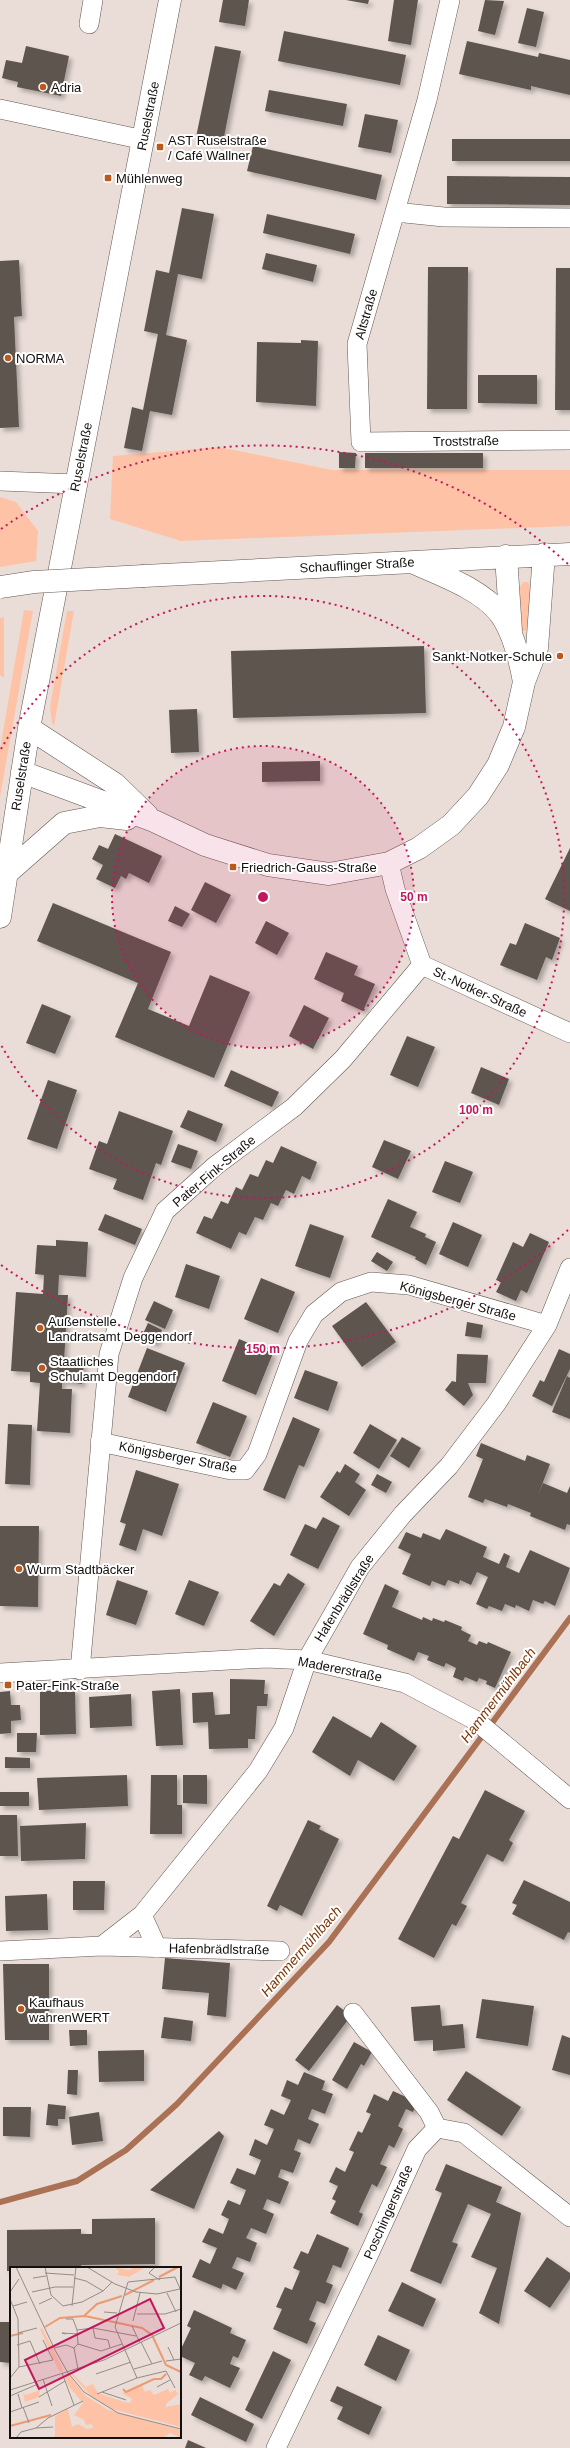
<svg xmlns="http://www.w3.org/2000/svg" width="570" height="2448" font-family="Arial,sans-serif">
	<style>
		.green { fill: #fec3a6 }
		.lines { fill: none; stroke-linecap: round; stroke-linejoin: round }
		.stream { stroke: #aa7155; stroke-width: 6 }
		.building { fill: #5f544f; filter: url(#shadow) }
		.minor-casing { stroke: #625752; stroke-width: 20 }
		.secondary-casing { stroke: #625752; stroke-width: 23 }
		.minor { stroke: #fff; stroke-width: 19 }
		.secondary { stroke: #fff; stroke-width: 22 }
		.secondary-bridge-casing { stroke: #625752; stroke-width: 23; stroke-linecap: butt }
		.secondary-bridge { stroke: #fff; stroke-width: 22 }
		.ring { fill: none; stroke: #c2185b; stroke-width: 2; stroke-dasharray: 2 4 }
		.poi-dot { fill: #bb591c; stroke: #fff; stroke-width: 1.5 }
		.labels { text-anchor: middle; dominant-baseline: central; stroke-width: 4; stroke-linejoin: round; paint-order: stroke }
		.poi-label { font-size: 13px; fill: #14100e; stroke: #fff; text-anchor: start }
		.street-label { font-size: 13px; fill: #14100e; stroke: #fff }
		.water-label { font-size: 14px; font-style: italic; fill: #7e3707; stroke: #fff }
		.inset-river { fill: none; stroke: #eb9b73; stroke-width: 2 }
		.inset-road { fill: none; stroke: #948b87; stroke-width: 1 }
		.view { fill: #c2185b; fill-opacity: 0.15; stroke: #c2185b; stroke-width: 2 }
		.inset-edge { fill: none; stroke: #14100e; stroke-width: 2 }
		.centre { fill: #c2185b; stroke: #fff; stroke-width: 2 }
		.ring-label { font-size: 12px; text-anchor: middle; font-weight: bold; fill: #c2185b; stroke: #fff; stroke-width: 4; stroke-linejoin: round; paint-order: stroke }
	</style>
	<defs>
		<filter id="shadow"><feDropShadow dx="3.5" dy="3.5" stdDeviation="2" flood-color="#0004"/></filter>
	</defs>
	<rect width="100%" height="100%" fill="#eaddd7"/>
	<path class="green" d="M219,447L332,470H570V526L181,541L110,519L113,456Z
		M0,497L16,502L38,531L36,561L0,567Z
		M523,582H528L531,587L529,630L522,631L519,589Z
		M24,610L33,611L0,797V749Z
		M67,611H74L54,726L52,723L50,707Z
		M4,617V678L0,675V618Z"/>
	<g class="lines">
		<path class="stream" d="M0,2202L77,2181L126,2150L177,2104L329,1942L570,1618"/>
	</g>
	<path class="building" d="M223,0H249L245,26L219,22Z
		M346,0H369L368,4Z
		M394,0H418L411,45L388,41Z
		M485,0L504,1L495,35L478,31Z
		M527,8L544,12L536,47L518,43Z
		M284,31L406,55L400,85L278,61Z
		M467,41L538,57L539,53L570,60V95L531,86V90L459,74Z
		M26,46L69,56L61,96L17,87L18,82L2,78L6,60L22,63Z
		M215,46L241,51L223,142L196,137Z
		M269,90L347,104L343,126L265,111Z
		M365,114L398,120L391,153L358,147Z
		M452,139H570V161H452Z
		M253,146L382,175L376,200L247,171Z
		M447,176L570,177V205L447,204Z
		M182,208L214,214L202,279L178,274L166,335L187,340L172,415L150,411L142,451L124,448L132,407L143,410L158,334L144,331L156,270L169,273Z
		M267,214L355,234L350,254L263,233Z
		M266,253L317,265L313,282L262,269Z
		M19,260L22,316L14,317L19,427L0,428V261Z
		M428,267H468L467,409H427Z
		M556,268H570V410H555Z
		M301,340L318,341L316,406L256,402L257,342L301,343Z
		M478,375H537V404L478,403Z
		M339,452L356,453L355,468H339Z
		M365,453H483V468H365Z
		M424,646L426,713L233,718L231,651Z
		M197,709L199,752L171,753L169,710Z
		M320,761V781L262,782V762Z
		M115,834L162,856L149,883L129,873L126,879L121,876L115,888L96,879L103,865L92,859L99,845L108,849Z
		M570,848V911L545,899Z
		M205,882L231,895L216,923L191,910Z
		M53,903L171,952L148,1009L189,1026L210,975L250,992L214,1078L115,1037L138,983L37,941Z
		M175,906L190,914L182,927L168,921Z
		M266,921L289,933L277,955L255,943Z
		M525,923L560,938L552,960L546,957L537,980L500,965L510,943L516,945Z
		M326,952L358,966L354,975L375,984L363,1011L341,1001L344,993L314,979Z
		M42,1004L71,1016L55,1054L26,1043Z
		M304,1005L329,1018L313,1049L289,1036Z
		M407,1036L435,1047L418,1087L390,1075Z
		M481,1067L509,1079L499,1105L471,1093Z
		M231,1070L279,1092L272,1107L224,1086Z
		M48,1080L77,1090L57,1149L27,1139Z
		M188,1110L223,1124L216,1142L180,1127Z
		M119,1111L173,1131L161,1165L156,1163L143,1200L113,1189L117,1179L89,1169L99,1141L107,1144Z
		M384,1140L411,1151L398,1179L372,1167Z
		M178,1144L198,1151L191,1169L171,1162Z
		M281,1146L317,1162L310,1180L302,1176L294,1194L286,1190L278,1206L271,1203L263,1220L255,1217L246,1235L239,1232L231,1249L196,1233L204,1216L212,1219L221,1201L228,1204L236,1187L242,1190L250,1174L258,1177L266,1160L273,1163Z
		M445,1161L473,1172L460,1203L432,1192Z
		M388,1199L417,1212L410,1227L426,1234L425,1237L436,1242L426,1265L415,1259L416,1257L371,1237Z
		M105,1214L142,1229L135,1245L98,1230Z
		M453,1222L482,1235L468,1267L439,1254Z
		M310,1224L344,1236L330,1278L295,1266Z
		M530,1233L549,1242L527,1293L521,1290L516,1301L496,1292L501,1282L496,1280L513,1242L523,1247Z
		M56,1240L88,1242L86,1277L59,1275L58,1295H68L64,1361L84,1363L82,1384L62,1381V1389H72L70,1433L37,1431L40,1383L30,1382V1372L11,1371L16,1292L43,1294L44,1275L35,1274L37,1245L56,1246Z
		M377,1252L393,1262L387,1271L371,1261Z
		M186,1264L220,1276L209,1309L175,1297Z
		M261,1278L295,1292L278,1333L244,1319Z
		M154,1301L173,1310L165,1329L145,1320Z
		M366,1302L396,1342L362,1367L332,1326Z
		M467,1322L483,1325L481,1338L465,1336Z
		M148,1323L162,1330L156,1344L141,1338Z
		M239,1339L273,1353L256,1395L222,1381Z
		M147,1348L185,1363L166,1412L128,1397Z
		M559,1349L570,1354V1369L552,1406L532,1396L540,1380L544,1382Z
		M457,1354L488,1355L486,1383H468L473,1395L464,1406L445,1390L452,1381L456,1382Z
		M305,1370L338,1382L328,1411L294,1398Z
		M567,1376L570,1378V1419L552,1412Z
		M213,1402L247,1416L230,1457L196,1443Z
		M293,1417L320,1429L304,1467L299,1465L285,1499L263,1490Z
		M8,1424L32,1425L30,1485L5,1484Z
		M370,1424L397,1440L379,1469L353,1453Z
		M402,1437L421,1448L409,1468L390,1456Z
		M481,1443L525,1461L527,1455L550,1464L538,1495L543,1483L567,1493L570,1486V1525L567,1524L565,1530L530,1516L531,1513L508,1504L507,1507L485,1499L483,1503L468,1497L483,1459L476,1456Z
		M345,1464L360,1474L355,1482L366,1490L349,1516L320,1497L337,1471L340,1473Z
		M136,1470L179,1484L162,1536L143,1529L136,1551L119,1545L126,1524L120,1522Z
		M377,1474L392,1482L386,1493L371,1485Z
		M323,1517L340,1526L318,1569L290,1555L305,1524L316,1529Z
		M0,1526H39L38,1607L0,1606Z
		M446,1529L487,1547L483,1557L499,1564L504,1553L510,1556L506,1567L519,1573L530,1550L570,1568L555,1606L545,1601L543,1604L533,1600L529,1611L516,1605L515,1608L505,1604L502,1611L489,1606L487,1609L476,1604L488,1577L477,1572L471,1585L460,1580L459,1584L448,1580L445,1586L432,1581L430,1586L402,1574L411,1554L398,1548L406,1532L421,1538L423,1533L440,1540Z
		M288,1573L305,1584L274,1636L250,1621L274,1583L280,1586Z
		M117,1580L148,1591L136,1625L106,1615Z
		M189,1580L219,1592L204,1626L175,1614Z
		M385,1584L399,1591L392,1607L422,1620L423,1617L432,1621L433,1618L444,1622L445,1620L462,1627L461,1630L471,1635L468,1641L477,1645L479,1641L487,1644L488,1642L511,1652L495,1688L486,1684L487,1681L479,1678L477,1682L465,1677L463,1681L453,1677L456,1668L446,1663L444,1667L427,1660L429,1656L418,1652L414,1661L387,1649L388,1645L363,1634Z
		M230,1679L265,1680L264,1694H268L267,1706H257L255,1739H248V1748L209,1749L208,1722L193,1723L192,1693L213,1692L215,1715L230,1714Z
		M180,1689L183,1745L156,1746L152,1691Z
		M75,1690L76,1734L40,1735V1691Z
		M10,1691L11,1705H20L21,1720L11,1721V1733L0,1734V1692Z
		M131,1694L132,1726L90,1728L89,1697Z
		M333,1716L371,1738L381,1722L417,1746L394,1781L358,1760L350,1776L312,1752Z
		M17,1733H37L36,1752H17Z
		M5,1757L30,1758V1768H5Z
		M127,1775L128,1806L39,1810L37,1778Z
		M151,1775H177V1805H182V1834H150Z
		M183,1775H207V1804L183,1803Z
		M485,1790L525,1811L509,1840L513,1843L503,1862L487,1854L461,1903L467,1906L456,1926L452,1924L434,1958L398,1939L453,1836L459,1839Z
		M0,1792H29V1806H0Z
		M0,1815H17L18,1856H0Z
		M308,1820L321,1826L319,1829L339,1839L302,1916L280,1905L277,1911L267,1906Z
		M86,1823L85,1859L21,1861L20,1826Z
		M524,1880L570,1902V1933L568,1932L564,1940L512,1914L517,1905L512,1903Z
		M73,1881H105L104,1910H73Z
		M47,1894L48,1930L6,1931L5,1896Z
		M165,1958L230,1963L226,2017L207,2015L209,1993L162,1989Z
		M3,1964H49V2040H5Z
		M482,1999L534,2006L528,2046L476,2038Z
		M337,2005L351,2016L309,2071L295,2060Z
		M440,2005L442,2026L463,2024L465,2048L433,2051V2040L414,2041L411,2007Z
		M164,2017L193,2021L191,2041L161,2038Z
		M69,2030H87V2045L70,2046Z
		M562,2035L570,2038V2075L552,2070Z
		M354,2042L372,2052L364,2066L361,2064L347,2089L332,2080Z
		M144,2050V2081L99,2082L98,2051Z
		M68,2070H78L77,2095L67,2094Z
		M466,2071L521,2107L502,2136L447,2100Z
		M304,2072L325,2081L322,2090L333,2094L325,2114L312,2109L308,2119L319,2124L310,2144L298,2139L294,2150L301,2153L293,2173L281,2169L278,2177L289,2182L280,2204L267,2199L263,2209L274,2214L266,2234L251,2228L246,2238L257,2243L250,2262L237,2257L232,2268L244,2273L236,2290L223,2284L221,2289L192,2277L200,2259L210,2264L217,2248L202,2242L209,2228L223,2234L229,2219L221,2215L228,2200L240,2205L246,2190L230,2183L237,2168L255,2175L261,2160L249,2155L255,2139L267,2145L274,2129L264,2125L271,2109L284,2115L291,2100L281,2096L287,2080L298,2085Z
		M393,2091L417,2102L413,2112L406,2109L398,2126L403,2129L394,2148L389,2145L380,2164L387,2167L377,2187L372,2184L359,2212L363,2214L358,2226L330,2213L336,2201L332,2199L338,2186L329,2182L336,2167L345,2172L354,2152L349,2150L358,2131L362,2133L371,2114L366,2112L374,2094L388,2101Z
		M48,2104L66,2106L65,2119H58V2126L46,2125Z
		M3,2107H31L30,2137L3,2136Z
		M99,2112L103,2141L72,2145L69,2117Z
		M219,2131L224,2136L194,2209L150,2190Z
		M446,2164L502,2187L496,2202L521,2213L499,2324L479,2313L497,2268L471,2257L491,2214L468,2204L452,2242L458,2244L441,2284L410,2271L442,2193L435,2190Z
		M155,2218V2264L81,2265V2268H11V2271H7V2230L81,2229V2234H92V2219Z
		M317,2234L349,2248L341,2268L333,2265L326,2282L333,2285L325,2304L317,2301L309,2320L316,2323L307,2344L273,2329L282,2309L276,2307L285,2287L292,2290L300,2271L293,2268L301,2251L308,2254Z
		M547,2257L570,2273V2279L550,2308L524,2291Z
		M402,2282L436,2299L423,2327L388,2311Z
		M194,2310L232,2328L230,2333L246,2340L238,2358L233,2356L230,2364L240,2368L230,2388L205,2376L202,2381L189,2375L195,2363L180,2356V2351L191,2328L187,2326Z
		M0,2322H11V2363L0,2362Z
		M378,2335L410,2350L396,2381L364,2365Z
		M273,2351L291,2360L262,2419L245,2410Z
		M337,2386L382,2407L369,2435L337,2419L343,2407L330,2401Z
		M200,2397L254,2424L246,2442L191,2415Z
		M188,2440L206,2448H185Z"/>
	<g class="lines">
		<defs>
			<path id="minor" d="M450,0L427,100L357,344L361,442L570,440
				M89,24L93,0
				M0,109L144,140
				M395,212L444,217L570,218
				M0,481L76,484
				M389,863L395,889L422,965L570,1033
				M100,1442L231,1470H245L257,1454L298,1341L314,1314L341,1292L371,1282L409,1285L547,1325
				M80,1670L109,1354L133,1278L165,1211L215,1166L294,1107L343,1059L422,965
				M0,1673L266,1658L307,1660L405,1683L475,1720L570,1799
				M142,1915L157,1948
				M102,1946L142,1915L258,1771L284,1728L307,1660L360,1567L403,1514L449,1466L496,1404L547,1325L570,1268
				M0,1951L102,1946L280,1951
				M353,2013L429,2112L437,2128
				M437,2128L464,2133L570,2217
				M276,2448L369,2254L417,2149L437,2128"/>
			<path id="secondary" d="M506,556L511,631
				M414,563C441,575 483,590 501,615C514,634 520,660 524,682
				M144,576L570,554
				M29,728L115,784L147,815
				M22,772L154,821L205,845L268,865L329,874L389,863L419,848L451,825L478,796L498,765L514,727L524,682L537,648L544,554
				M6,874L64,823L100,816L127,819
				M0,917L29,728L170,0"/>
		</defs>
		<use href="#minor" class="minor-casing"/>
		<use href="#secondary" class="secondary-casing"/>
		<use href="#minor" class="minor"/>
		<use href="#secondary" class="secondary"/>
		<defs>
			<path id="secondary-bridge" d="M0,587L34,582L144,576"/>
		</defs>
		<use href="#secondary-bridge" class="secondary-bridge-casing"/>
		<use href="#secondary-bridge" class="secondary-bridge"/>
	</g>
	<circle cx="263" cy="897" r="151" fill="#c2185b" fill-opacity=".12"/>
	<g class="ring">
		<circle cx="263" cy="897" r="151"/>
		<path d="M1 749A301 301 0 1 1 1 1045"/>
		<path d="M568 1230A452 452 0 0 1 1 1265M1 529A452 452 0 0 1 568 564"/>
	</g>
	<g class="poi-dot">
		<circle cx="43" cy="87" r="4"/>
		<rect x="156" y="143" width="8" height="8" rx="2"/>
		<rect x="104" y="174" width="8" height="8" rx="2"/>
		<circle cx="8" cy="358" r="4"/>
		<circle cx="560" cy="656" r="4"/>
		<rect x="229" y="863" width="8" height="8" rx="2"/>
		<circle cx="40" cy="1328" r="4"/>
		<circle cx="42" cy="1368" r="4"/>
		<circle cx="19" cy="1569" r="4"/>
		<rect x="4" y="1681" width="8" height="8" rx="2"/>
		<circle cx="21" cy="2009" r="4"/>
	</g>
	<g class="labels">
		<g class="poi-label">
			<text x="51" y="87">Adria</text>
			<text x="168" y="140">AST Ruselstraße<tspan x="168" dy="15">/ Café Wallner</tspan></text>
			<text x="116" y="178">Mühlenweg</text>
			<text x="16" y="358">NORMA</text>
			<text x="552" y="656" text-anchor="end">Sankt-Notker-Schule</text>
			<text x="241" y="867">Friedrich-Gauss-Straße</text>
			<text x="48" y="1321">Außenstelle<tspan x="48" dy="15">Landratsamt Deggendorf</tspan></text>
			<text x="50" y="1361">Staatliches<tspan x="50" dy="15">Schulamt Deggendorf</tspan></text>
			<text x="27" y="1569">Wurm Stadtbäcker</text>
			<text x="16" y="1685">Pater-Fink-Straße</text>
			<text x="29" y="2002">Kaufhaus<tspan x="29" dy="15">wahrenWERT</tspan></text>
		</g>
		<g class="street-label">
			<text transform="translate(148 116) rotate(-79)">Ruselstraße</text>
			<text transform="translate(366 314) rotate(-74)">Altstraße</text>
			<text transform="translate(466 441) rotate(-1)">Troststraße</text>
			<text transform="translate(81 457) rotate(-79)">Ruselstraße</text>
			<text transform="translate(357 565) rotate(-3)">Schauflinger Straße</text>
			<text transform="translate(21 776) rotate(-81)">Ruselstraße</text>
			<text transform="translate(480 992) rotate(25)">St.-Notker-Straße</text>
			<text transform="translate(214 1171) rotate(-40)">Pater-Fink-Straße</text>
			<text transform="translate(458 1301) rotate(15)">Königsberger Straße</text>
			<text transform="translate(178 1457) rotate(11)">Königsberger Straße</text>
			<text transform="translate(344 1598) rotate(-58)">Hafenbrädlstraße</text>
			<text transform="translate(340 1669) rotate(11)">Madererstraße</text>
			<text transform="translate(219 1949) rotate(1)">Hafenbrädlstraße</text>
			<text transform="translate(388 2212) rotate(-66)">Poschingerstraße</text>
		</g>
		<g class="water-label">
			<text transform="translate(498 1695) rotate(-53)">Hammermühlbach</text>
			<text transform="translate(301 1951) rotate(-49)">Hammermühlbach</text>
		</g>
	</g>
	<g transform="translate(10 2267)">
		<rect width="171" height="171" fill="#eaddd7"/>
		<path d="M104,0L119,3L125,0L134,1L119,10L107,8L109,4ZM32,61L52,100L53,104L50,105L47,100L30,62ZM70,102L63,107L76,120L83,117L88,126L114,135L120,136L122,132L112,126L132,118L135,125L140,123L144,128L158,122L160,126L165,123L168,127L156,137V140L171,137V160L102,142L81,129L61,107L63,105H60ZM57,106L76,129L98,143L171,163V171L160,166L153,171H45V149L58,142L62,160L68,157L77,162L83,161L82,157L76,158L74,153L64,148L73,136L60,121L55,112ZM30,123L29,130L15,135L13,126L16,128Z" fill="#fec3a6"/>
		<path class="inset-river" d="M149,10L168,0M115,28L144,13M74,49L87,37L112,29M35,60L50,51L75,49L132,61L142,68L156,98L171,105M0,69L13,66M113,122L116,125L144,112H151L156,107M0,159L41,148"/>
		<path class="inset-road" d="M6,0L45,83L58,106L74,125L108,146L171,162M35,0L41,28L53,39L72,35L93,24L102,15M77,0L105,17L126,25L147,27L170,22M145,0L139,6L150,13M35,6L64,8M23,11L36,9M64,11L76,14L93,24M0,25L9,12M22,25L45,20H63M157,26L166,45M0,32L8,52L9,100M29,37L42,31M3,39L17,35M62,39L66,0M94,45L107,46M127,47H155L171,42M56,52H63L67,63L68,77L64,81M123,54L130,26M122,59L130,76M83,61L85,71L98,73L100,81M67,63L83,61L126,69M8,66L27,61M56,67L52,66L68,67M131,75L142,97M68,77L91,84L112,77M7,78L20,74L30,97M158,80L164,93M44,81L56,78L64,81L68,102M156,94L171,92M124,102L152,94M52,106L64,138M86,107L121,95M0,111L9,100L43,93L33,73M127,111L105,60L118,15L165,10L171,24M33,112L42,139M147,120L160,113M0,123L94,93L171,56M92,125L116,133M8,127L12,141M87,127L127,111L156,104L165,121M0,129L28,117M29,130L55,114M13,140L19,156M0,145L29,135M26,161L43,160M6,171L11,165L26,161L38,151L73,134"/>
		<path class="view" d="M140,32L154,61L29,122L15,93Z"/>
		<rect width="171" height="171" class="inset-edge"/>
	</g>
	<circle cx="263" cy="897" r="6" class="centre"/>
	<g class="ring-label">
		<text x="414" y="901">50 m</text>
		<text x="476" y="1114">100 m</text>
		<text x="263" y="1353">150 m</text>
	</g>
</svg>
